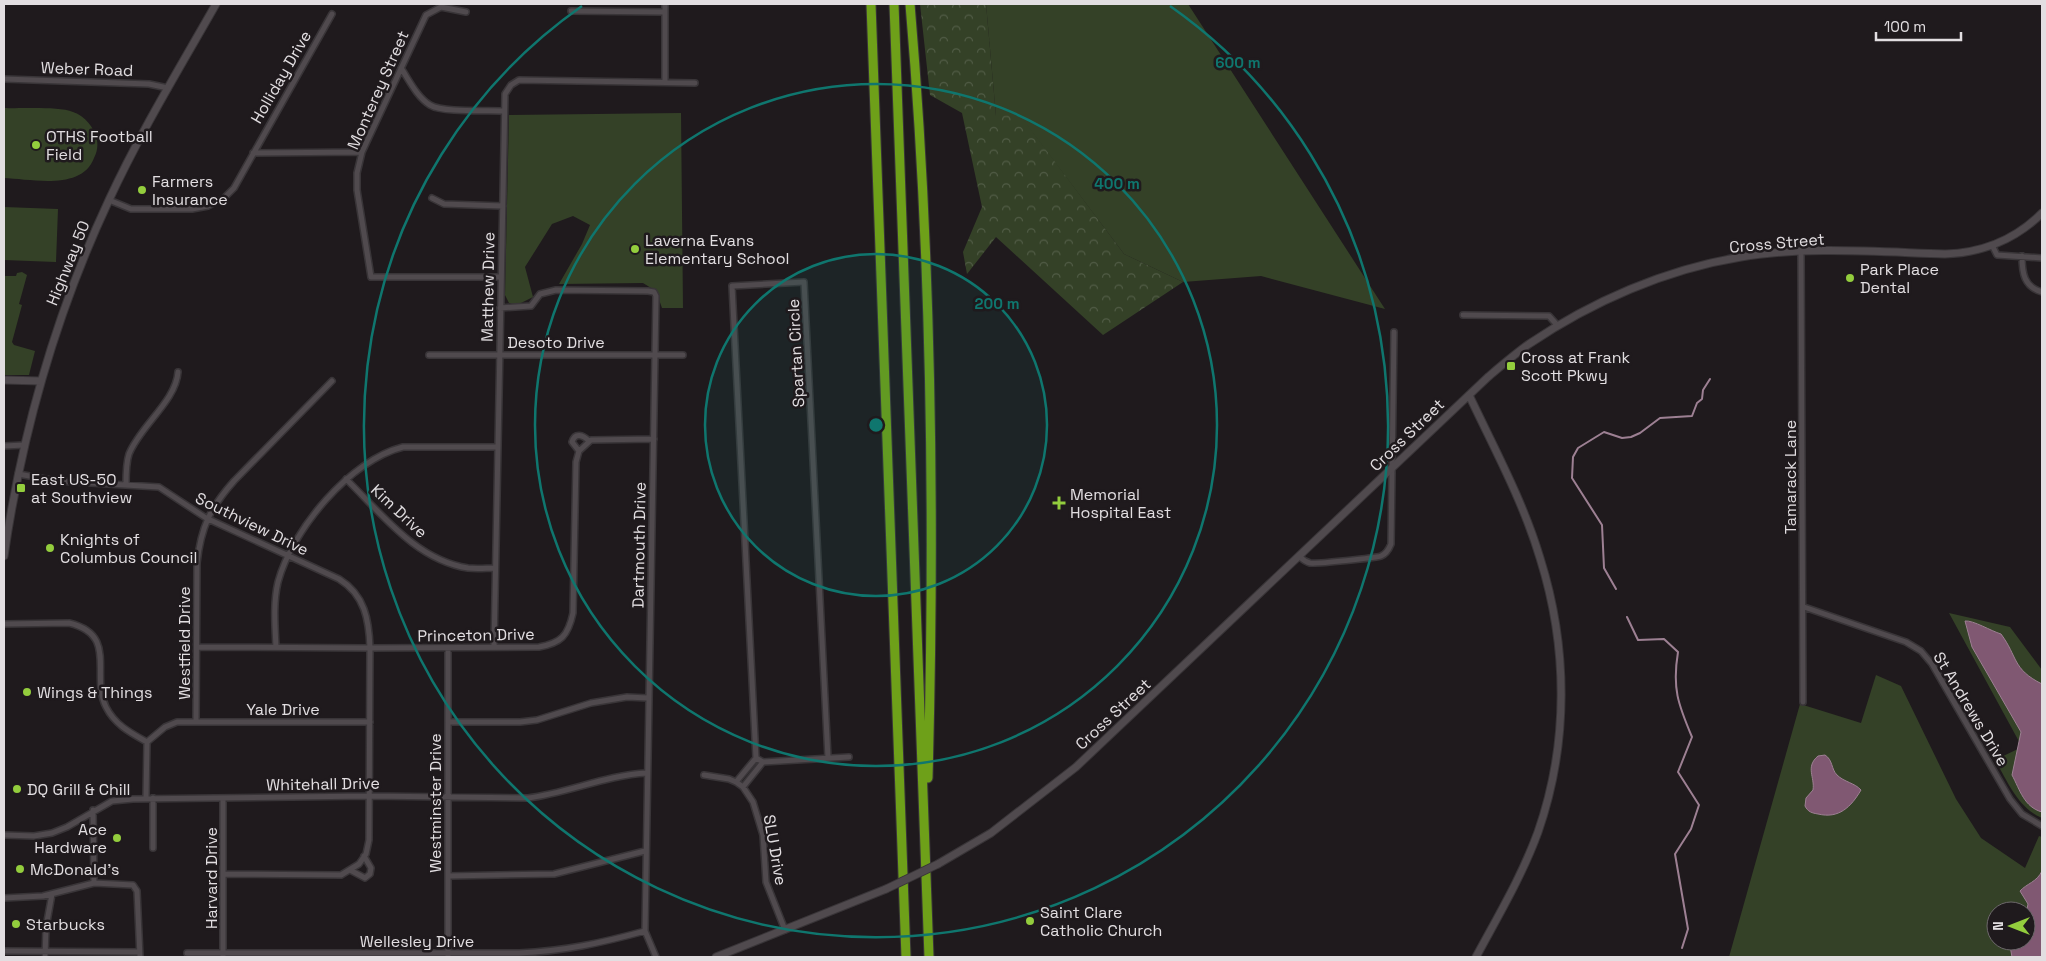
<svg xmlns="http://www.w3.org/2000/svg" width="2046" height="961" font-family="'Space Grotesk',sans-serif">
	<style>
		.green { fill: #344127; fill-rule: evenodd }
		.forest { fill: url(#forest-crowns) }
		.water { fill: #805872; stroke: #9d8093 }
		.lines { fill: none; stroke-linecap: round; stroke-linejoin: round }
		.stream { stroke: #9d8093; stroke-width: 2 }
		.street-casing { stroke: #393538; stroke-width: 8 }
		.secondary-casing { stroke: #393538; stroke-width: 9 }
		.highway-casing { stroke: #393538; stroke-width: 11 }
		.street { stroke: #504a4e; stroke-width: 5 }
		.secondary { stroke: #504a4e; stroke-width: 7 }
		.highway { stroke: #6ea019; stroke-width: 9 }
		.secondary-bridge-casing { stroke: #393538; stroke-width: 9; stroke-linecap: butt }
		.secondary-bridge { stroke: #504a4e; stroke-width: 7 }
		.ring { fill: none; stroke: #0f766e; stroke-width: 2.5 }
		.poi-dot { fill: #93cd3d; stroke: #1f1a1d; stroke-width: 2 }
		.labels { text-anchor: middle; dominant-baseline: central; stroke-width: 5; stroke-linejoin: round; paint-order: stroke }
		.street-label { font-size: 16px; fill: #e2dee1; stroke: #1f1a1d }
		.poi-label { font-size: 16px; fill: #e2dee1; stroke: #1f1a1d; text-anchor: start }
		.centre { fill: #0f766e; stroke: #1f1a1d; stroke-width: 2.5 }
		.ring-label { font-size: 15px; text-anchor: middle; font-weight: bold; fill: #0f766e; stroke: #1f1a1d; stroke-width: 5; stroke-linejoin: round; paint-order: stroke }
	</style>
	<defs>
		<pattern id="forest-crowns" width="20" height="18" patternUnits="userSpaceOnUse" patternTransform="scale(1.25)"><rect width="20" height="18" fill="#344127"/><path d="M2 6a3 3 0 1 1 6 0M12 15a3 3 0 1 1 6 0" fill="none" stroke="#515c46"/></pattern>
	</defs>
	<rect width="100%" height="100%" fill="#1f1a1d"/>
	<path class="green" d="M986,4H1188L1385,309L1261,276L1183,282L1124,254L1020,116H996Z
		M4,108C21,109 57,106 73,112C85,116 94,127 97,140C98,147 97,152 94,158C82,191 31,179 4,178Z
		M681,113L683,308H662L656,291L643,283L559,284L582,244L590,225L573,216L552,224L525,267L533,297L517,305L509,303L505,295L509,115Z
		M4,207L58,209L56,262L4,260Z
		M22,272L27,275L19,304L22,305L12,342L14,345L35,351L29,375H4V276H16L17,273Z
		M1949,613L2010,627L2042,670V818C2018,808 2008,782 1995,760L2022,747Z
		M1876,675L1901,686L1956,799L1981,838L2025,868L2039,836L2042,837V957H1729L1800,704L1861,723ZM1996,911H2026V941H1996Z"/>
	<path class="forest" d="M920,4H986L996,116L1020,115L1124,254L1183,282L1103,335L996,237L967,274L963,252L982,207L962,113L930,95Z"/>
	<path class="water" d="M1965,621C1973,620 1991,631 2001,634C2018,657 2012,669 2042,684V812C2024,807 2020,790 2012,775L2021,732L1972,647Z
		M1825,755C1833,760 1831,769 1837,775C1844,782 1855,783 1861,790C1851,807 1839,819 1818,814C1812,813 1808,812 1805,806L1806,798L1813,790C1815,777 1805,767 1818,756Z
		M2042,871V957H2012L2010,946L2012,941H2026V914L2028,904L2020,891C2026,884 2037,882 2042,871Z"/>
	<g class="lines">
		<path class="stream" d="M1616,589L1604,568L1602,525L1572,478L1573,457L1578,448L1604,432L1622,438L1631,437L1640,433L1660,418L1692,416L1697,403L1702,399L1703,390L1710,379
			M1627,617L1638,640L1664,639L1678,652C1672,688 1678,704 1692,737L1678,772L1699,805L1691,829L1675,854L1688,929L1682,948"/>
		<defs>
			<path id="street" d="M571,11L665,12
				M466,12L441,7L426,15L362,152L357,173V190L371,277H501
				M401,68C409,80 417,97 430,105C443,113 487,110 504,111
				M4,79L149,84L168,88
				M665,81V4
				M253,153L362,152
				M432,198L444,204L503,206
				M109,200L131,209H192L208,206L224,198L234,188L332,14
				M1992,245L1997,255L2042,258
				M1801,252L1803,702
				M2022,256C2022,273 2024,287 2042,292
				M500,308L531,306L540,294L556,290L648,291L654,292L656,296L645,931L656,957
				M1463,315L1549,316L1558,326
				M429,355H683
				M4,446L24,445
				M579,451L572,442C575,432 583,435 589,441
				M18,474L58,481L159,487L206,518L339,579C365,595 369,620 370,648L369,840L366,854L359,864L341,875L224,874
				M346,479C382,514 416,560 468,568C477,569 487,568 495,568
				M126,485C126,475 126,463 129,454C140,426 176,401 178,372
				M1300,557C1303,560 1306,562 1310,563C1317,564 1375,558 1381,556C1386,554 1389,549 1391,544L1394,332
				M1804,607L1906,642L1921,651L1932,664L2010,799L2022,814L2042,826
				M4,624L69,623C119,635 90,675 106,707C115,725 131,733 147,742
				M197,647L370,648L539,647C561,643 568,636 573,613L576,462L579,451L591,440L654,439
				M276,647C275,626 273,603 278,582C292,530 350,460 403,447H498
				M494,647L505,94L511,85L519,80L695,83
				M448,648V957
				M196,721L197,563C201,527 210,508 234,481L332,381
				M448,722H520L537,720L591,703L627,697L648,698
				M147,742L165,727L177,722H370
				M756,758L763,762L849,757
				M704,775L729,779L736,782L743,787L753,802L763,835L766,882L785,930
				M736,782L756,758L732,286L804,282L828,758
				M743,787L763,762
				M146,798L147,742
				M153,798V848
				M223,798V957
				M93,810L94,883
				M4,835L34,836L52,833L67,827L112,801L133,799L368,796L528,798C568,793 606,775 647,773
				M350,870L365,878L370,874L371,868L364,856
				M448,876L554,874L645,851
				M4,898L43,896L94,883L133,885L137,891L140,957
				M4,951L139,952
				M187,953H519C565,951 601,943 645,931
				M45,957L46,927L52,894"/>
			<path id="secondary" d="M4,380L41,381
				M1469,395C1494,448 1523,501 1540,558C1568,647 1569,743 1538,832C1522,876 1498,916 1476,957
				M4,556C22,433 56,313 109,200C140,133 179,69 216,4
				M938,864L991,833L1076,767L1488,377C1501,366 1515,354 1529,344C1591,302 1666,269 1741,257C1805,246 1880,252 1945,254C1982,253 2016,239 2042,213
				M716,957L886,889"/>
			<path id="highway" d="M871,4L906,957
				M894,4L929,957
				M910,4C932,261 935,520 928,778"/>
		</defs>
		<use href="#street" class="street-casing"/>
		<use href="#secondary" class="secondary-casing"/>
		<use href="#highway" class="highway-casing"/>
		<use href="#street" class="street"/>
		<use href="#secondary" class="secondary"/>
		<use href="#highway" class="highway"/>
		<defs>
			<path id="secondary-bridge" d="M886,889L938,864"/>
		</defs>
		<use href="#secondary-bridge" class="secondary-bridge-casing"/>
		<use href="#secondary-bridge" class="secondary-bridge"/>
	</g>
	<circle cx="876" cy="425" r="171" fill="#0f766e" fill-opacity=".12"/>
	<g class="ring">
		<circle cx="876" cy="425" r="171"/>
		<circle cx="876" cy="425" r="341"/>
		<path d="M1170 6A512 512 0 1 1 582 6"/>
	</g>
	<g class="poi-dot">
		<circle cx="36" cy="145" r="5"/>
		<circle cx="142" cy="190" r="5"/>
		<circle cx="635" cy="249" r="5"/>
		<circle cx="1850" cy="278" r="5"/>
		<rect x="1506" y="361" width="10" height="10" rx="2.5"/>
		<rect x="16" y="483" width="10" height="10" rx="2.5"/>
		<path d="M1056.5 495.5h5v5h5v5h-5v5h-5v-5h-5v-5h5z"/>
		<circle cx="50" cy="548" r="5"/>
		<circle cx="27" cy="692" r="5"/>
		<circle cx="17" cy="789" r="5"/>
		<circle cx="117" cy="838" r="5"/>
		<circle cx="20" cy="869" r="5"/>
		<circle cx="1030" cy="921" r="5"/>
		<circle cx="16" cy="924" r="5"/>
	</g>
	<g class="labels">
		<g class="street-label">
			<text transform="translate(87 69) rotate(2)">Weber Road</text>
			<text transform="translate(281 77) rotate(-60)">Holliday Drive</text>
			<text transform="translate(378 90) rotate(-66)">Monterey Street</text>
			<text transform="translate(1777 243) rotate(-5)">Cross Street</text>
			<text transform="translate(68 263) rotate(-68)">Highway 50</text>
			<text transform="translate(488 287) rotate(-89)">Matthew Drive</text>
			<text x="556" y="342">Desoto Drive</text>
			<text transform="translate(796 353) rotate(-93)">Spartan Circle</text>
			<text transform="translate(1407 435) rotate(-44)">Cross Street</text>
			<text transform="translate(1790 477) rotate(-90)">Tamarack Lane</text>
			<text transform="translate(399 511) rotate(43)">Kim Drive</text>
			<text transform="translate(252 524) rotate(26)">Southview Drive</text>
			<text transform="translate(639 545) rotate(-89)">Dartmouth Drive</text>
			<text transform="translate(476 635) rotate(-1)">Princeton Drive</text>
			<text transform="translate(184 643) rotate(-90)">Westfield Drive</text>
			<text x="283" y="709">Yale Drive</text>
			<text transform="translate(1971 709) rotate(59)">St Andrews Drive</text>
			<text transform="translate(1113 714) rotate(-43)">Cross Street</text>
			<text transform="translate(323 784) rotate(-1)">Whitehall Drive</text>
			<text transform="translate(435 803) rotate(-90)">Westminster Drive</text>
			<text transform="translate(775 850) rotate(80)">SLU Drive</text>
			<text transform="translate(211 878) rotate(-90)">Harvard Drive</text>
			<text x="417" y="941">Wellesley Drive</text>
		</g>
		<g class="poi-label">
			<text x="46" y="136">OTHS Football<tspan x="46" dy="18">Field</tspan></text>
			<text x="152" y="181">Farmers<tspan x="152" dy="18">Insurance</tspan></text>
			<text x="645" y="240">Laverna Evans<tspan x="645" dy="18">Elementary School</tspan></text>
			<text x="1860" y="269">Park Place<tspan x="1860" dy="18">Dental</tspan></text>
			<text x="1521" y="357">Cross at Frank<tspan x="1521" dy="18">Scott Pkwy</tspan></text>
			<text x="31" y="479">East US-50<tspan x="31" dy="18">at Southview</tspan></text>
			<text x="1070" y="494">Memorial<tspan x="1070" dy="18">Hospital East</tspan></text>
			<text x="60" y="539">Knights of<tspan x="60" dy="18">Columbus Council</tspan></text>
			<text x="37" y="692">Wings &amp; Things</text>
			<text x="27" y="789">DQ Grill &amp; Chill</text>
			<text x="107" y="829" text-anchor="end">Ace<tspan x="107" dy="18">Hardware</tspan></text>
			<text x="30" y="869">McDonald's</text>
			<text x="1040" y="912">Saint Clare<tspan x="1040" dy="18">Catholic Church</tspan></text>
			<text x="26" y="924">Starbucks</text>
		</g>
	</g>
	<circle cx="876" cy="425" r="8" class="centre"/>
	<g class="ring-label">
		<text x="1238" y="68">600 m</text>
		<text x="1117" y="189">400 m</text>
		<text x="997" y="309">200 m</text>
	</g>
	<rect width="2046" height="961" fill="none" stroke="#e2dee1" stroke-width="10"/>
	<g transform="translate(2011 926) rotate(270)"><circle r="24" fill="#1f1a1d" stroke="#6d686b"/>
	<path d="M0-4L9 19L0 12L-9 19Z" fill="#93cd3d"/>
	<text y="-8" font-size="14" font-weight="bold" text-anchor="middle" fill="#e2dee1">N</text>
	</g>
	<path d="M1876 32v8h85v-8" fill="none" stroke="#e2dee1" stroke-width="2.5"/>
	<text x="1884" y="32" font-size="15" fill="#e2dee1" stroke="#1f1a1d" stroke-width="4" paint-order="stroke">100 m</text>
</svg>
